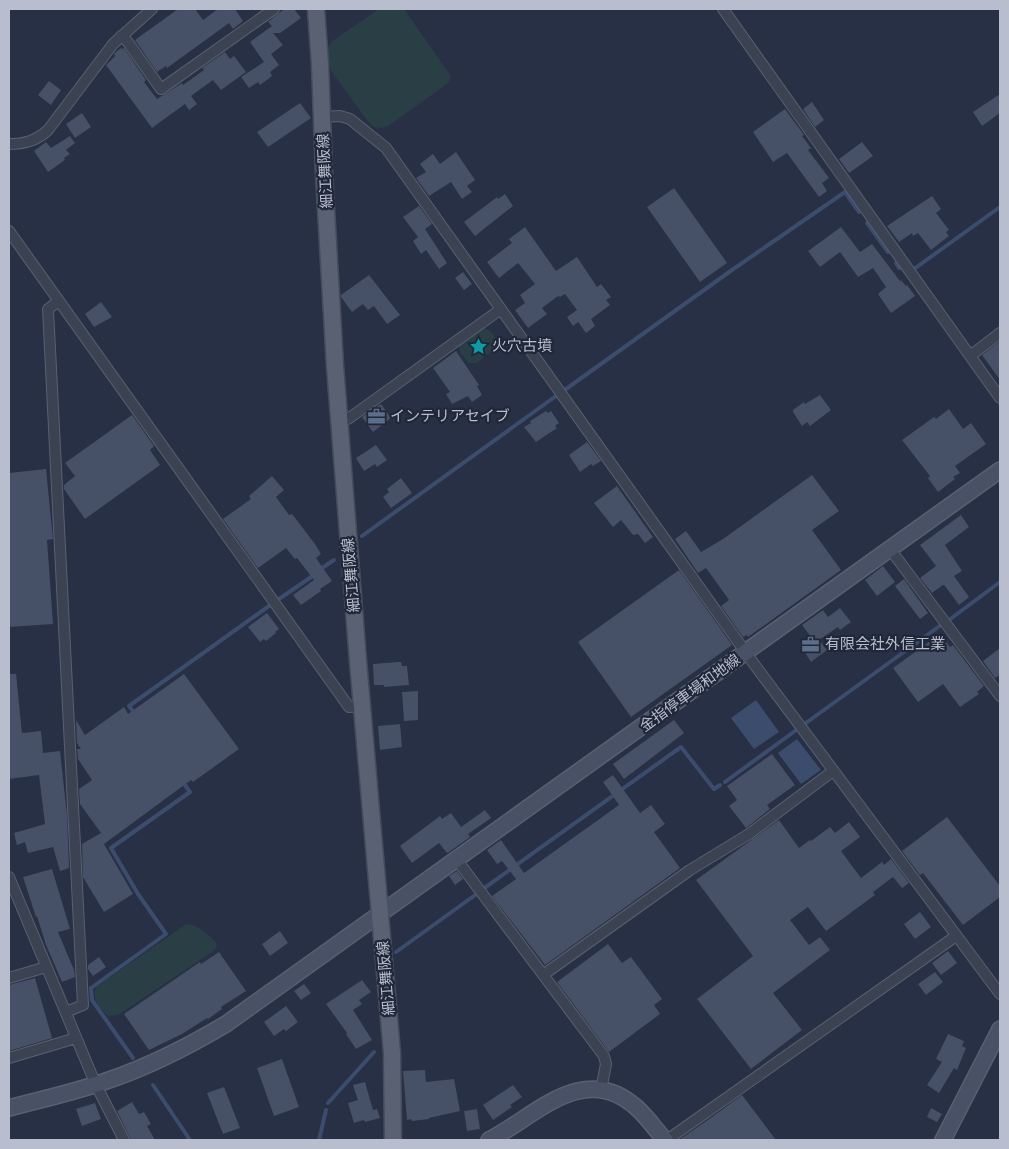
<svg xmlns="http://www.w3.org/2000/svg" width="1009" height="1149" font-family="Figtree,'Noto Sans JP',sans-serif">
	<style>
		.green { fill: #293f45 }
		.water { fill: #3c4c6d }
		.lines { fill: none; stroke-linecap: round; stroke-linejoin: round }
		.stream { stroke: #3c4c6d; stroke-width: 4 }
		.building { fill: #465066 }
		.street-casing { stroke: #596071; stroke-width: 12 }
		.secondary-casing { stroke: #596071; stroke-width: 18 }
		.primary-casing { stroke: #454b5d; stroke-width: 19 }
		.street { stroke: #3b4353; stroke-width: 10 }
		.secondary { stroke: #495166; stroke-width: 15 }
		.primary { stroke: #596173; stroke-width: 16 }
		.labels { text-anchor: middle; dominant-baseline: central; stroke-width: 4.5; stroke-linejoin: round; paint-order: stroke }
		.street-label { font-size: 15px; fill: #b8becd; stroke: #202739 }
		.poi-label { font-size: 15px; fill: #b8becd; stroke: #202739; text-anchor: start }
	</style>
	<rect width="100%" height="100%" fill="#273044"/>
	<path class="green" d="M379,9H404L451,76L450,80L447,84L388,126C380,129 375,129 369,123L332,72C328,64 326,50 331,42Z
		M483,328C491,329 498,339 497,347L477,363H469L460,353L459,345Z
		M186,924C197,924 212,936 217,945L215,950L118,1015L108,1016C100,1009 91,998 96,987Z"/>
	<path class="water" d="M756,700L779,732L754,749L731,718Z
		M797,739L821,770L801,784L778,753Z"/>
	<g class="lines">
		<path class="stream" d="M867,223L888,252
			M896,263L899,268H901
			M914,269L1000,207
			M566,389L732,270L845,192L859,212
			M362,536L556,396
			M319,570L334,560
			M279,599L314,575
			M949,620L1000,582
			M135,714L129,706L269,606
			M806,723L941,625
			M725,782L795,731
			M483,889L681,747L714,789L720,785
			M396,952L478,893
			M133,1058L92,1000L91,988L166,934L138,894L111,848L190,792L182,781
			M153,1085L190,1140
			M328,1103L374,1052
			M319,1140L326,1110"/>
	</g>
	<path class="building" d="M178,9H195L203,20L218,9H235L243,21L233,29L229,23L167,68L166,66L157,72L135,40Z
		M284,9H294L301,18L280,33H273L283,45L271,54L279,65L270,72L272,76L260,85L258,82L249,88L241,77L264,62L250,42L272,26L268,22Z
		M121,48L122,49L124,48L146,80L144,82L157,99L182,83L183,85L204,70L202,68L225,52L230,59L234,56L246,72L221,90L213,80L191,96L197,104L189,110L185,104L152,128L106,65L115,56L114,54L116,52Z
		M49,81L61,90L51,105L38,95Z
		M1000,94V113L982,126L973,112Z
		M812,102L824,120L815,127L803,109Z
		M300,103L311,118L268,147L257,132Z
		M785,109L804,135L802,136L811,148L808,150L829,178L822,183L827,191L819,197L787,153L773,162L753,132Z
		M82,113L91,127L75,138L66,124Z
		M70,136L75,143L66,150L70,154L64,158L65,160L48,172L34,151L46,142L51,148Z
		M862,142L873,156L849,173L839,159Z
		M456,152L475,180L467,186L472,192L462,199L451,182L429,196L416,178L426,172L420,164L433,154L440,164Z
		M674,188L727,263L700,282L647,207Z
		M505,194L513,206L475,236L464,222L497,197L498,199Z
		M932,196L941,209L936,213L949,230L946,232L949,236L931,250L918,233L913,236L912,233L899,242L887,226Z
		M419,206L432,224L425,229L447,263L439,269L426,250L421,254L413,241L418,237L403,217Z
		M525,227L556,271L577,257L597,287L601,284L611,297L606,300L610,305L591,319L595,326L586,333L578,322L573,326L567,317L577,310L565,294L560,297L558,296L542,308L547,314L528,328L515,310L525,303L520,295L535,284L518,263L499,278L487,262L512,243L509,239Z
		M841,227L860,252L872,244L900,281L901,280L906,286L907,285L915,296L891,313L878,294L886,287L873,268L858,277L840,252L820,267L808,251Z
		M463,272L472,284L464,290L455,278Z
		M369,275L400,315L387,324L374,306L368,310L363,304L352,312L341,297V295Z
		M101,302L112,317L94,327L85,314Z
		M1000,341V380L982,355Z
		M456,351L479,385L477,386L482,395L472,402L468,396L452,404L446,394L450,392L433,368Z
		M820,395L831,410L810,426L807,422L802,426L793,412V410L804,402L805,404Z
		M381,404L391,418L373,432L362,417Z
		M949,409L963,429L971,423L986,444L955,466L960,473L953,477L955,479L938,492L928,478L930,476L902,440L934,417L936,419Z
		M546,411L548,413L551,411L559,423L555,426L557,428L536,442L524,427L531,423L530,421Z
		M132,415L154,446L150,450L160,465L85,519L64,489V485L75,476L65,463Z
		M587,442L601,461L593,466L591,464L580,472L569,455Z
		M376,445L387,460L377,467L375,464L364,471L356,458Z
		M46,469L53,539L47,540L53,624L9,627V473Z
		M812,475L839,511L812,530L841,570L748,637L747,635L743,637L721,606L729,600L706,568L698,573L675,539L686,531L701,552L723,539Z
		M272,476L284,490L276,497L289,515L292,514L315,544L321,554L316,558L332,581L320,589L321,591L301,605L293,595L314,580L297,558L295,559L286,548L258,568L223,519L251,499L249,496Z
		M401,478L412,493L391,508L383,497L389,492L387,489Z
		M617,486L653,537L645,543L638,534L633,535L621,520L613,527L594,503Z
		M961,515L969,527L945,545L962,571L954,576L969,597L959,605L945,586L943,585L932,593L920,578L936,566L920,545Z
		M883,566L895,582L877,596L865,580Z
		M679,570L732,645L631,717L578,642Z
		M904,579L928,613L920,619L895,586Z
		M840,608L851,622L840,630L838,627L819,640L827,650L811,662L800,645L811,637L802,625L823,610L828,617Z
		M267,613L279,629L275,632L276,633L266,641L264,639L260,642L248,627Z
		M940,634L950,647L953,645L984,686L977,692L979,694L960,707L943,684L918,702L893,668Z
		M1000,648V675L995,678L983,661Z
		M398,662H401L402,666H407L409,685L384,687V685H374L373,664Z
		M9,674H16L22,733L41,731L43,753L60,751L67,815L69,868L60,871L53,847L28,853L25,842L17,845L14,833L45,824L39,775L9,779Z
		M184,674L239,749L193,782L191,780L104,844L133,894L104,912L83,877L82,844L101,833L80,804L79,789L92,780L78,759L77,749H81L77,743L76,720L85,735L124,707L128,714Z
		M418,691V720L404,721L402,692Z
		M674,720L684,733L624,779L613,764Z
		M400,724L402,747L380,750L378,726Z
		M772,754L795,785L767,805L770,809L746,828L729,806L737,800L727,786Z
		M613,775L640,813L651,805L665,824L654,832L680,868L545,965L492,896L516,879L502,861L497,864L487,850L501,840L524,873L619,805L603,782Z
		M485,810L491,818L468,834L470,837L449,852L447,853L439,843L412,863L400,846L440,816L442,819L451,813L461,827Z
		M947,817L1000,886V897L963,925L923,873L920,875L902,851Z
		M779,820L799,848L810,840L811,841L830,827L835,833L849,822L860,837L841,851L861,878L882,862L884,865L891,859L909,883L902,888L893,877L873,892L875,895L826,931L808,907L790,920L809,945L820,937L830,950L773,993L802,1030L751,1069L697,999L753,956L696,880Z
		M52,869L70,929L58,932L74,970L75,977L62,982L46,945L37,916L36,917L23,877Z
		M457,871L463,879L455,885L449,876Z
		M920,912L931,927L915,939L904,924Z
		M280,931L288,943L270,956L262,944Z
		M608,944L622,963L631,957L662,999L654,1005L660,1014L609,1052L557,982Z
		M948,951L957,963L941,975L932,963Z
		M219,952L246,991L221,1007L222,1009L208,1019L207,1018L182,1034L149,1050L124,1014L200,962L201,964Z
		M99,957L106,967L93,976L88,969V965Z
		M935,972L943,982L926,995L918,984Z
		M35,978L52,1038L9,1051V985Z
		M362,980L371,992L359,1000L362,1004L353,1010L372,1040L356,1049L346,1034L347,1033L326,1004Z
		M304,984L311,993L301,1000L294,991Z
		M286,1006L298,1022L286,1031L284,1029L274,1036L264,1022Z
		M948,1034L964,1041L962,1046L966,1048L957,1070L954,1068L939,1093L927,1085L942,1062L936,1059Z
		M282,1059L299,1107L274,1116L257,1068Z
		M425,1070L426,1082L454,1079L460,1111L429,1118V1119L412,1121L411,1119L407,1120L403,1071Z
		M365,1082L373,1110L377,1109L380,1118L365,1122L364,1120L354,1123L348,1103L358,1100L353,1085Z
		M513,1085L522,1097L510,1105L512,1107L493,1120L483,1105Z
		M224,1087L240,1128L223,1134L207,1093Z
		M742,1095L776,1140H679L712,1117Z
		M132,1102L139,1114L144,1112L151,1124L147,1126L155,1140H131L117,1111Z
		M95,1103L101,1119L82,1126L76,1109Z
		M931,1108L942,1114L937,1122L927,1117Z
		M477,1109L480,1129L467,1131L464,1111Z"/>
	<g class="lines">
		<defs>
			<path id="street" d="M723,9L1000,398
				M121,36L127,41L161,89L274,9
				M323,117L340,116L350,119L386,148L754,664L1000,994
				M9,144C24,144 36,141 48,130L113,44L152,9
				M9,231L349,707L362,706
				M59,301L48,309L83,1005L66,1012
				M970,356L1000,333
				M339,419H348L501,309
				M890,549L1000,696
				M457,860L604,1056L606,1064L601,1090
				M9,877L96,1085L124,1140
				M543,975L690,870L749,834L833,771
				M9,978L46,967
				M9,1058L76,1038
				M667,1140L956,936"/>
			<path id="secondary" d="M9,1108C42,1099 76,1092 109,1080C150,1066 189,1046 226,1024L1000,470
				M489,1140C536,1116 584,1060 637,1108C648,1118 656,1130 665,1140
				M943,1140L1000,1029"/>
			<path id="primary" d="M316,9L320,64L324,174L335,366L358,661L392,1053L393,1140"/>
		</defs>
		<use href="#street" class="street-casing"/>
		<use href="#secondary" class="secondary-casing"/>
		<use href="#primary" class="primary-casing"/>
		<use href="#street" class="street"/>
		<use href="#secondary" class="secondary"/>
		<use href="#primary" class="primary"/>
	</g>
	<defs>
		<symbol id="sight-bare" viewBox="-9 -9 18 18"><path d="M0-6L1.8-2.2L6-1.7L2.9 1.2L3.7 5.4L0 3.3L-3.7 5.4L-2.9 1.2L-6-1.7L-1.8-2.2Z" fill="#0f9aa8" stroke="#202739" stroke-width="2.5" paint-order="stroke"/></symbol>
		<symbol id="office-bare" viewBox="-9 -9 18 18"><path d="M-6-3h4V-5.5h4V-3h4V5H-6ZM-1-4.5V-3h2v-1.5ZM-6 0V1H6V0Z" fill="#5c6f8a" stroke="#202739" stroke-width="2.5" paint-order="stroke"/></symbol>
	</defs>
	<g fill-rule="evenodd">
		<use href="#sight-bare" x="466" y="334" width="25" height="25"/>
		<use href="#office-bare" x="364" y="404" width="25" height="25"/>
		<use href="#office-bare" x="798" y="632" width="25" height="25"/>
	</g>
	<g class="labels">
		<g class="street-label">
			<text transform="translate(325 171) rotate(-93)">細江舞阪線</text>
			<text transform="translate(351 575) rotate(-95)">細江舞阪線</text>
			<text transform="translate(690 693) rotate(-36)">金指停車場和地線</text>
			<text transform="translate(386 978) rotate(-95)">細江舞阪線</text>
		</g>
		<g class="poi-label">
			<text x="492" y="346">火穴古墳</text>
			<text x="390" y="416">インテリアセイブ</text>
			<text x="825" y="644">有限会社外信工業</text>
		</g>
	</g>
	<rect width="1009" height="1149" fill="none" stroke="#b8becd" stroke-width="20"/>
</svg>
